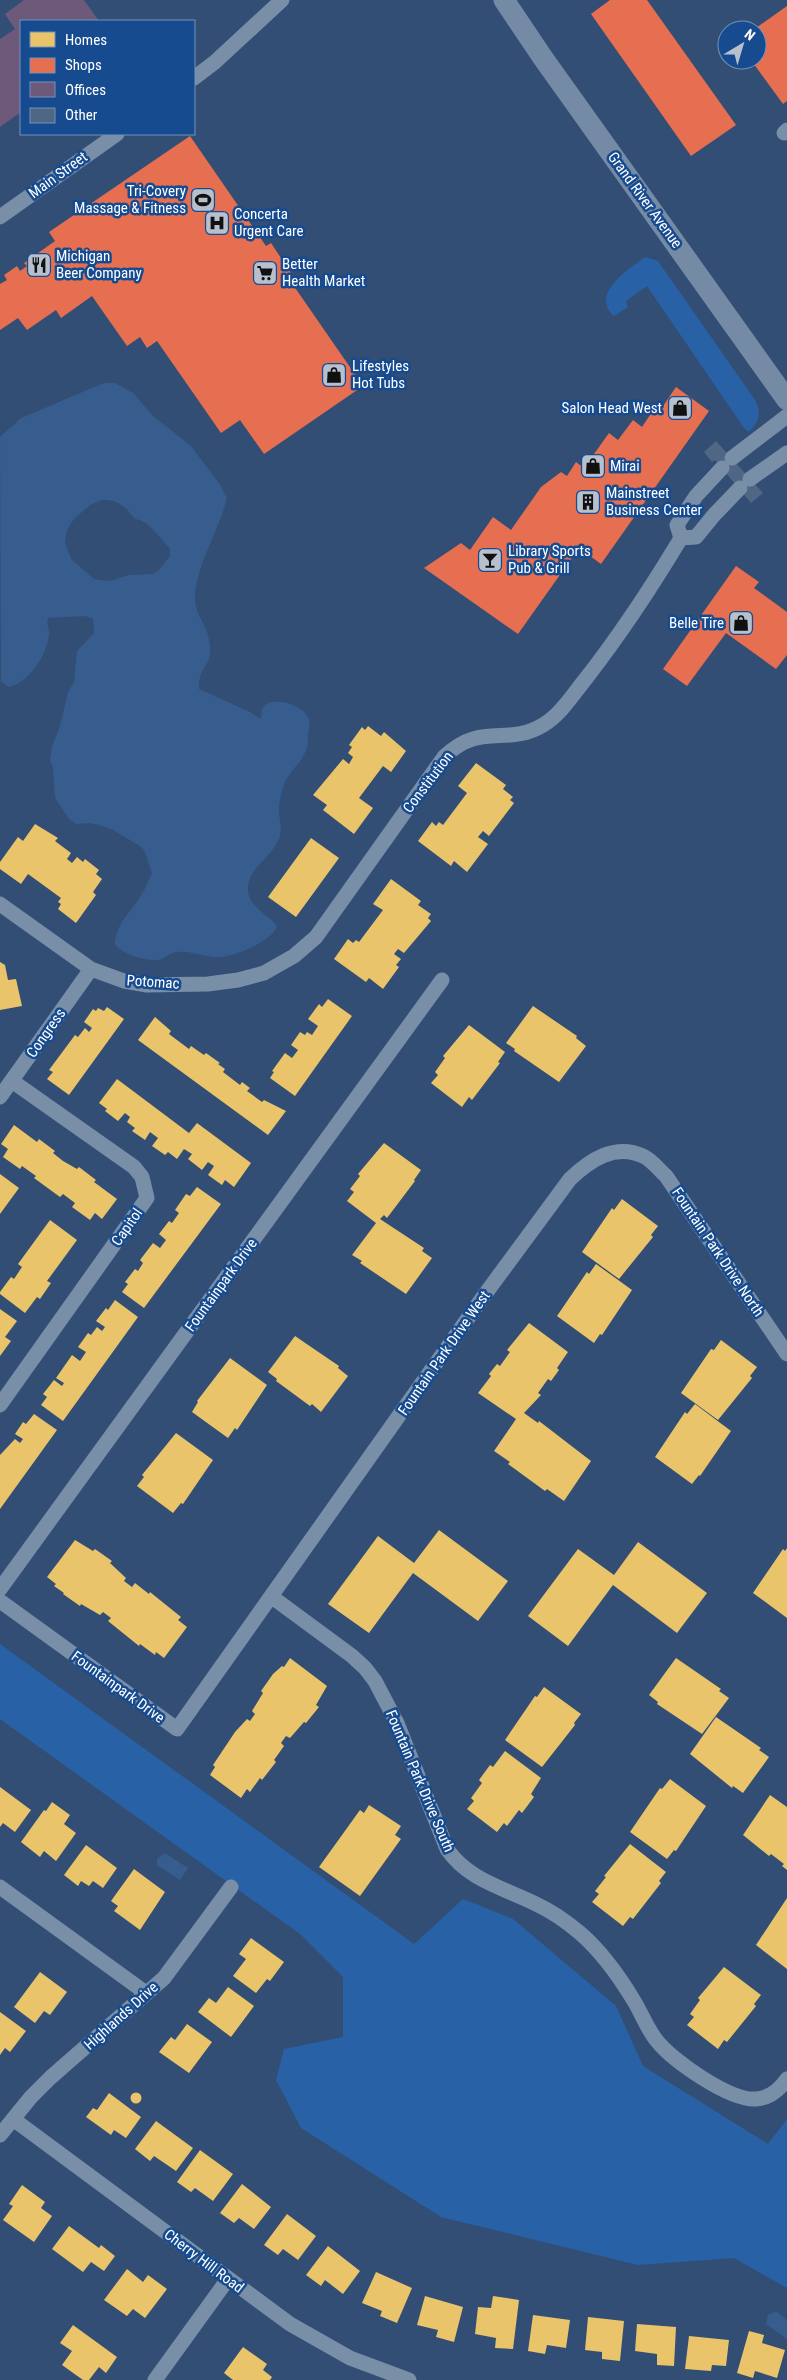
<svg xmlns="http://www.w3.org/2000/svg" width="787" height="2380" font-family="'Roboto Condensed',sans-serif">
	<style>
		.green { fill: #2961a7 }
		.water { fill: #375d8e; fill-rule: evenodd }
		.homes { fill: #e9c46a }
		.shops { fill: #e76f51 }
		.offices { fill: #6d597a }
		.building { fill: #4f6684 }
		.lines { fill: none; stroke-linecap: round; stroke-linejoin: round }
		.minor { stroke: #798ea7; stroke-width: 15 }
		.secondary { stroke: #758aa4; stroke-width: 21 }
		.labels { text-anchor: middle; dominant-baseline: central; stroke-width: 5; stroke-linejoin: round; paint-order: stroke }
		.street-label { font-size: 15px; fill: #fff; stroke: #164b90 }
		.poi-label { font-size: 15px; fill: #fff; stroke: #164b90; text-anchor: start }
	</style>
	<rect width="100%" height="100%" fill="#324e74"/>
	<path class="green" d="M645,257L658,261L755,400C762,413 759,422 749,432L744,428L647,286L626,301L628,307L614,316C589,294 629,269 645,257Z
		M0,1644L414,1944L463,1899L513,1919L616,2006L643,2066L768,2144L787,2119V2288L734,2258L638,2265L441,2217L301,2128L276,2080L284,2049L343,2037V1977L300,1934L0,1719Z"/>
	<path class="water" d="M104,383H115L133,393L153,416L190,445L219,483L227,498C220,528 194,570 195,599C195,617 212,628 210,654C209,666 197,672 199,689L250,712L260,719C263,714 260,710 264,706C273,696 306,705 309,720C310,724 309,730 308,735C308,740 308,746 306,750C302,763 288,772 284,785C282,791 279,801 279,807C278,819 284,830 278,841C270,858 249,868 248,888C247,904 264,913 275,923L277,927C271,941 236,956 221,957C206,958 191,950 176,952C169,953 165,959 158,960C145,961 125,955 115,945C115,925 130,913 140,897C145,890 148,881 152,873L144,850L140,846L113,830L99,825L89,823L76,824L69,819L55,798L53,767L50,761L52,747L60,726L68,692L74,682L77,651L94,633L93,619L85,616L48,618C46,624 49,627 49,633C48,654 29,683 8,687L1,681L0,437L21,418ZM102,500C118,499 126,507 135,519C151,521 159,539 170,548V556L158,571L153,574L129,575L110,581L94,579L71,559L65,542L67,530L74,519L90,505Z
		M165,1853L188,1868L180,1880L157,1865V1859Z
		M776,2311L787,2320V2339L766,2324L768,2315Z"/>
	<path class="homes" d="M368,726L381,736L384,732L406,751L391,772L383,766L359,798L373,808L354,834L323,810L327,805L313,795L343,759L349,764L353,757L348,753L352,747L349,745L362,727L365,730Z
		M476,763L506,785L503,789L513,797L510,800L514,803L489,836L483,831L478,837L488,844L467,872L454,861L451,866L418,841L432,822L436,826L439,822L443,825L467,793L458,786Z
		M35,824L58,838L55,841L71,853L67,859L72,863L77,857L83,862L85,859L99,870L96,874L102,879L93,892L96,895L76,923L58,909L61,904L58,902L61,898L28,874L21,884L0,869V862L18,837L23,841Z
		M311,838L339,858L296,917L268,897Z
		M391,879L421,901L418,905L431,914L428,918L431,921L404,953L398,949L394,954L401,959L396,965L399,967L383,989L369,978L366,982L334,959L348,939L353,943L356,940L359,942L383,910L373,904Z
		M0,962L5,965L8,980L16,979L22,1006L0,1010Z
		M328,999L352,1016L295,1096L270,1078L274,1072L272,1071L285,1053L292,1058L298,1050L291,1045L300,1032L305,1035L307,1032L312,1035L318,1026L308,1019L319,1004L322,1007Z
		M533,1006L577,1036L576,1038L586,1046L559,1082L514,1051L515,1049L506,1043Z
		M107,1007L124,1019L69,1095L47,1079L53,1072L49,1070L75,1035L78,1037L85,1028L89,1032L92,1028L84,1022L93,1009L96,1011L98,1008L104,1011Z
		M155,1017L171,1031L169,1034L189,1049L191,1046L204,1055L206,1053L220,1063L218,1064L225,1069L223,1072L240,1085L242,1082L250,1088L247,1091L262,1102L264,1100L286,1111L268,1135L138,1040Z
		M469,1025L505,1052L498,1062L500,1063L472,1100L469,1097L462,1107L431,1083L438,1075L435,1072L445,1058L443,1056Z
		M117,1079L189,1133L197,1123L251,1163L234,1187L225,1180L222,1185L208,1175L214,1166L208,1162L202,1170L188,1159L192,1154L184,1149L177,1159L168,1152L165,1155L152,1146L158,1138L150,1132L145,1140L132,1131L135,1128L127,1122L130,1117L125,1113L118,1121L105,1111L107,1109L99,1103Z
		M14,1125L37,1142L39,1139L55,1151L53,1153L63,1161L77,1169L79,1167L96,1180L94,1182L117,1199L102,1219L95,1213L90,1220L72,1207L75,1203L63,1194L60,1197L34,1178L36,1176L22,1166L20,1169L3,1157L8,1149L1,1144Z
		M384,1143L421,1170L414,1180L415,1181L387,1218L384,1215L380,1219L424,1248L422,1251L432,1258L406,1294L360,1263L362,1261L352,1255L376,1223L347,1201L354,1192L350,1189L360,1176L358,1174Z
		M0,1174L19,1188L0,1214Z
		M197,1187L221,1204L144,1308L122,1292L128,1284L125,1282L135,1269L138,1271L143,1263L140,1260L153,1243L160,1248L166,1240L159,1234L169,1221L172,1223L179,1213L175,1210L186,1194L190,1196Z
		M622,1199L658,1226L651,1235L653,1237L619,1279L582,1252L612,1208L614,1210Z
		M50,1220L77,1240L47,1281L51,1283L40,1299L37,1297L25,1313L0,1294V1292L11,1277L14,1279L22,1267L18,1264Z
		M596,1264L632,1290L602,1335L600,1334L594,1343L557,1316L587,1272L589,1274Z
		M115,1300L138,1317L63,1421L41,1405L47,1397L43,1394L54,1380L62,1386L64,1383L56,1378L72,1355L80,1361L86,1352L78,1347L88,1333L91,1335L97,1327L102,1331L105,1327L96,1321L106,1308L108,1310Z
		M0,1309L17,1321L5,1337L11,1341L0,1356Z
		M529,1323L568,1352L557,1368L559,1370L551,1381L548,1379L538,1393L541,1395L524,1413L538,1423L539,1421L591,1461L564,1501L547,1489L545,1491L508,1464L510,1462L494,1451L516,1419L478,1393L491,1376L489,1374L497,1364L500,1366L510,1352L507,1350Z
		M295,1336L339,1366L338,1368L348,1376L321,1412L312,1404L310,1406L276,1381L277,1379L268,1372Z
		M721,1340L757,1367L750,1376L752,1378L718,1420L681,1393L711,1349L714,1350Z
		M230,1358L267,1385L237,1430L235,1428L228,1438L192,1412L198,1402L197,1401Z
		M695,1404L731,1431L700,1476L699,1475L692,1484L655,1457L685,1412L687,1414Z
		M34,1414L57,1430L0,1509V1455L15,1439L20,1443L23,1439L15,1434L23,1422L26,1424Z
		M176,1433L213,1460L183,1504L181,1503L173,1513L137,1486L144,1477L142,1475Z
		M439,1530L508,1581L478,1621L413,1573L369,1633L328,1604L378,1536L414,1563Z
		M75,1540L93,1551L95,1549L112,1561L110,1563L126,1578L124,1581L132,1587L135,1583L149,1594L150,1592L181,1617L178,1620L187,1627L164,1658L156,1652L155,1655L140,1644L139,1646L108,1621L111,1618L103,1612L100,1615L81,1604L80,1606L63,1594L64,1593L54,1586L56,1584L47,1577Z
		M638,1542L707,1593L677,1633L613,1585L568,1646L528,1616L578,1549L614,1575Z
		M787,1548V1618L753,1593L783,1549L785,1551Z
		M290,1658L327,1686L316,1705L319,1707L306,1723L304,1722L290,1738L286,1736L281,1743L284,1746L274,1760L276,1762L262,1780L260,1778L250,1792L247,1789L241,1798L210,1775L215,1767L213,1765L235,1732L247,1719L250,1721L255,1714L252,1711L263,1693L261,1691L273,1674L282,1666L284,1667Z
		M676,1658L721,1689L719,1691L729,1698L702,1734L657,1704L658,1702L649,1695Z
		M544,1687L581,1714L574,1723L575,1725L542,1767L505,1740L535,1696L537,1697Z
		M716,1717L761,1748L759,1750L769,1757L743,1793L733,1786L732,1788L690,1754Z
		M505,1751L541,1778L531,1794L534,1797L522,1813L519,1810L507,1826L504,1823L497,1832L467,1809L474,1801L471,1798L482,1783L479,1780L490,1765L493,1767Z
		M670,1779L706,1806L676,1851L674,1850L667,1859L630,1832L660,1788L662,1789Z
		M0,1787L31,1810L15,1832L3,1823L0,1827Z
		M770,1795L787,1807V1870L782,1866L784,1864L771,1854L769,1856L743,1835Z
		M52,1802L70,1815L64,1824L76,1833L56,1861L44,1851L40,1857L21,1842L44,1810L46,1811Z
		M369,1805L401,1826L395,1835L401,1839L360,1896L319,1867L360,1810L364,1813Z
		M630,1844L666,1872L659,1881L661,1883L633,1919L630,1917L623,1926L592,1902L599,1894L595,1891L606,1877L604,1876Z
		M86,1845L117,1868L103,1888L93,1881L89,1886L81,1881L78,1886L64,1875Z
		M134,1869L165,1892L140,1930L114,1911L118,1906L111,1901Z
		M787,1898V1969L756,1945Z
		M251,1938L284,1962L270,1981L267,1979L256,1993L233,1976L246,1959L239,1954Z
		M724,1967L761,1995L754,2004L756,2006L727,2042L724,2040L718,2049L687,2025L694,2017L690,2014L700,2000L698,1998Z
		M40,1972L67,1992L50,2015L44,2011L35,2023L14,2007Z
		M228,1987L254,2006L231,2037L198,2012L209,1998L216,2003Z
		M0,2012L26,2031L10,2052L5,2048L0,2055Z
		M187,2024L212,2042L189,2073L159,2052L171,2037L175,2040Z
		M130.5 2098a5.5 5.5 0 1 1 11 0a5.5 5.5 0 1 1-11 0Z
		M109,2093L141,2117L126,2138L114,2130L111,2135L86,2117L93,2108L97,2110Z
		M156,2121L193,2148L176,2171L154,2156L150,2161L135,2149Z
		M200,2150L233,2174L213,2201L195,2188L191,2192L177,2182Z
		M242,2184L271,2207L254,2229L239,2218L234,2223L220,2213Z
		M22,2185L45,2202L41,2208L52,2216L34,2242L3,2220L13,2206L9,2204Z
		M287,2214L316,2236L298,2260L283,2249L278,2255L264,2245Z
		M69,2226L99,2248L101,2245L115,2256L104,2271L91,2262L83,2272L52,2249Z
		M328,2246L360,2271L343,2294L325,2280L321,2286L306,2275Z
		M127,2269L143,2282L148,2275L167,2289L145,2318L133,2309L127,2316L104,2300Z
		M376,2272L412,2288L397,2323L380,2316L382,2311L362,2303Z
		M425,2296L463,2307L454,2342L436,2337L438,2330L417,2325Z
		M493,2296L519,2300L513,2349L495,2348L496,2338L475,2334L478,2307L491,2308Z
		M533,2315L570,2320L566,2348L547,2345L545,2354L528,2351Z
		M588,2317L624,2321L620,2361L602,2359V2352L585,2350Z
		M637,2324L676,2327L674,2366L657,2365V2354L635,2351Z
		M73,2325L117,2357L106,2373L99,2367L89,2380H83L62,2365L72,2351L60,2343Z
		M749,2331L764,2335L762,2343L785,2350L777,2378L755,2371L753,2378L737,2373Z
		M689,2336L729,2340L726,2366L712,2365L711,2371L685,2369Z
		M243,2347L267,2364L263,2370L272,2377L270,2380H233L224,2373Z"/>
	<path class="shops" d="M610,0H647L736,125L691,156L591,14Z
		M787,6V101L783,104L751,60H757V30H753Z
		M190,136L266,246L271,243L293,276L289,279L363,386L264,454L240,420L221,433L157,341L147,348L140,337L127,346L92,296L61,318L56,310L27,330L18,318L0,330V284L7,280L4,275L17,266L20,271L27,266L24,263L55,241L49,232Z
		M676,387L709,411L601,564L579,548L518,634L424,568L461,543L470,550L493,517L511,530L541,487L561,472L567,476L576,462L584,468L609,433L618,440L633,420L642,427L656,406L661,409Z
		M736,566L759,582L754,588L787,612V655L776,669L726,633L687,686L663,669Z"/>
	<path class="offices" d="M24,0H84L99,21H21V112L0,127V39L15,29L5,14Z"/>
	<path class="building" d="M716,441L763,493L751,503L715,460L712,462L704,452Z"/>
	<g class="lines">
		<path class="minor" d="M194,78L215,62L282,0
			M784,133L787,130
			M0,217L117,134
			M732,458L787,416
			M750,479L787,453
			M681,538L696,537L714,515L740,488
			M0,904L91,969L124,981L147,985L208,984L238,980L264,973L294,956L316,937L444,757C481,721 507,747 543,725C560,715 572,696 584,681C620,635 651,588 681,538L677,525L696,496L722,468
			M0,1097L91,969
			M0,1405L147,1198L142,1177L134,1167L12,1081
			M0,1589L442,980
			M272,1597L352,1656L365,1668L375,1681L397,1723L447,1849C468,1880 504,1888 536,1904C551,1911 567,1922 580,1933C602,1952 619,1976 634,2001C642,2014 647,2029 657,2041C673,2061 730,2101 756,2099C770,2098 780,2089 787,2079
			M0,1601L177,1729L483,1297L570,1179C590,1160 615,1143 643,1156C651,1159 659,1170 666,1176L787,1354
			M0,1887L146,1993
			M13,2119L290,2324L350,2358L409,2380
			M0,2135L31,2097L50,2078L164,1978L231,1887
			M155,2380L228,2279"/>
		<path class="secondary" d="M504,0L543,58L787,400"/>
	</g>
	<defs>
		<symbol id="stadium-square" viewBox="-11 -11 22 22"><rect x="-9" y="-9" width="18" height="18" rx="4" fill="#b7c1ce" stroke="#164b90"/><path d="M0-5a6.5 5 0 1 0 0 10a6.5 5 0 1 0 0-10ZM-3.5-1.8h7v3.6h-7Z" fill="#111"/></symbol>
		<symbol id="hospital-square" viewBox="-11 -11 22 22"><rect x="-9" y="-9" width="18" height="18" rx="4" fill="#b7c1ce" stroke="#164b90"/><path d="M-5-5h3v3.5h4V-5h3V5h-3V1.5h-4V5h-3Z" fill="#111"/></symbol>
		<symbol id="restaurant-square" viewBox="-11 -11 22 22"><rect x="-9" y="-9" width="18" height="18" rx="4" fill="#b7c1ce" stroke="#164b90"/><path d="M-5-6h1v4h1v-4h1v4h1v-4h1v5L-1.5 .5V6h-2V.5L-5-1ZM5-6V6H3V1.5H1.5Q1.5-4 5-6Z" fill="#111"/></symbol>
		<symbol id="supermarket-square" viewBox="-11 -11 22 22"><rect x="-9" y="-9" width="18" height="18" rx="4" fill="#b7c1ce" stroke="#164b90"/><path d="M-6-5.5h2.5l.6 2H6L4.5 2H-2.5L-4.4-4H-6ZM-1.5 3.2a1.3 1.3 0 1 0 .1 0ZM3 3.2a1.3 1.3 0 1 0 .1 0Z" fill="#111"/></symbol>
		<symbol id="shop-square" viewBox="-11 -11 22 22"><rect x="-9" y="-9" width="18" height="18" rx="4" fill="#b7c1ce" stroke="#164b90"/><path d="M-5-2.5h2.3a2.7 3.5 0 0 1 5.4 0H5L5.5 6h-11ZM-1.5-2.5h3a1.5 2.3 0 0 0-3 0Z" fill="#111"/></symbol>
		<symbol id="building-square" viewBox="-11 -11 22 22"><rect x="-9" y="-9" width="18" height="18" rx="4" fill="#b7c1ce" stroke="#164b90"/><path d="M-4-6H4V6H1V3H-1V6H-4ZM-2.5-4.3h1.7v1.8h-1.7ZM.8-4.3h1.7v1.8H.8ZM-2.5-1h1.7V.8h-1.7ZM.8-1h1.7V.8H.8Z" fill="#111"/></symbol>
		<symbol id="bar-square" viewBox="-11 -11 22 22"><rect x="-9" y="-9" width="18" height="18" rx="4" fill="#b7c1ce" stroke="#164b90"/><path d="M-6-5H6L.8 .8V4.5H3.5V6h-7V4.5H-.8V.8Z" fill="#111"/></symbol>
	</defs>
	<g fill-rule="evenodd">
		<use href="#stadium-square" x="189" y="186" width="28" height="28"/>
		<use href="#hospital-square" x="203" y="209" width="28" height="28"/>
		<use href="#restaurant-square" x="25" y="251" width="28" height="28"/>
		<use href="#supermarket-square" x="251" y="259" width="28" height="28"/>
		<use href="#shop-square" x="320" y="361" width="28" height="28"/>
		<use href="#shop-square" x="666" y="394" width="28" height="28"/>
		<use href="#shop-square" x="579" y="452" width="28" height="28"/>
		<use href="#building-square" x="574" y="488" width="28" height="28"/>
		<use href="#bar-square" x="476" y="546" width="28" height="28"/>
		<use href="#shop-square" x="727" y="609" width="28" height="28"/>
	</g>
	<g class="labels">
		<g class="street-label">
			<text transform="translate(58 175) rotate(-36)">Main Street</text>
			<text transform="translate(645 200) rotate(54)">Grand River Avenue</text>
			<text transform="translate(428 782) rotate(-53)">Constitution</text>
			<text transform="translate(153 982) rotate(4)">Potomac</text>
			<text transform="translate(46 1033) rotate(-55)">Congress</text>
			<text transform="translate(127 1227) rotate(-55)">Capitol</text>
			<text transform="translate(718 1252) rotate(56)">Fountain Park Drive North</text>
			<text transform="translate(221 1285) rotate(-54)">Fountainpark Drive</text>
			<text transform="translate(444 1353) rotate(-55)">Fountain Park Drive West</text>
			<text transform="translate(118 1687) rotate(36)">Fountainpark Drive</text>
			<text transform="translate(420 1781) rotate(67)">Fountain Park Drive South</text>
			<text transform="translate(121 2016) rotate(-42)">Highlands Drive</text>
			<text transform="translate(204 2261) rotate(37)">Cherry Hill Road</text>
		</g>
		<g class="poi-label">
			<text x="186" y="191" text-anchor="end">Tri-Covery<tspan x="186" dy="17">Massage &amp; Fitness</tspan></text>
			<text x="234" y="214">Concerta<tspan x="234" dy="17">Urgent Care</tspan></text>
			<text x="56" y="256">Michigan<tspan x="56" dy="17">Beer Company</tspan></text>
			<text x="282" y="264">Better<tspan x="282" dy="17">Health Market</tspan></text>
			<text x="352" y="366">Lifestyles<tspan x="352" dy="17">Hot Tubs</tspan></text>
			<text x="662" y="408" text-anchor="end">Salon Head West</text>
			<text x="610" y="466">Mirai</text>
			<text x="606" y="493">Mainstreet<tspan x="606" dy="17">Business Center</tspan></text>
			<text x="508" y="551">Library Sports<tspan x="508" dy="17">Pub &amp; Grill</tspan></text>
			<text x="724" y="623" text-anchor="end">Belle Tire</text>
		</g>
	</g>
	<rect x="20" y="20" width="175" height="115" fill="#164b90" stroke="#7393bc"/>
	<rect x="30" y="32" width="25" height="15" fill="#e9c46a" stroke="#7393bc"/>
	<text x="65" y="45" font-size="15" fill="#ffffff">Homes</text>
	<rect x="30" y="58" width="25" height="15" fill="#e76f51" stroke="#7393bc"/>
	<text x="65" y="70" font-size="15" fill="#ffffff">Shops</text>
	<rect x="30" y="82" width="25" height="15" fill="#6d597a" stroke="#7393bc"/>
	<text x="65" y="95" font-size="15" fill="#ffffff">Offices</text>
	<rect x="30" y="108" width="25" height="15" fill="#4f6684" stroke="#7393bc"/>
	<text x="65" y="120" font-size="15" fill="#ffffff">Other</text>
	<g transform="translate(742 45) rotate(38)"><circle r="24" fill="#164b90" stroke="#7393bc"/>
	<path d="M0-4L9 19L0 12L-9 19Z" fill="#b7c1ce"/>
	<text y="-8" font-size="14" font-weight="bold" text-anchor="middle" fill="#ffffff">N</text>
	</g>
</svg>
